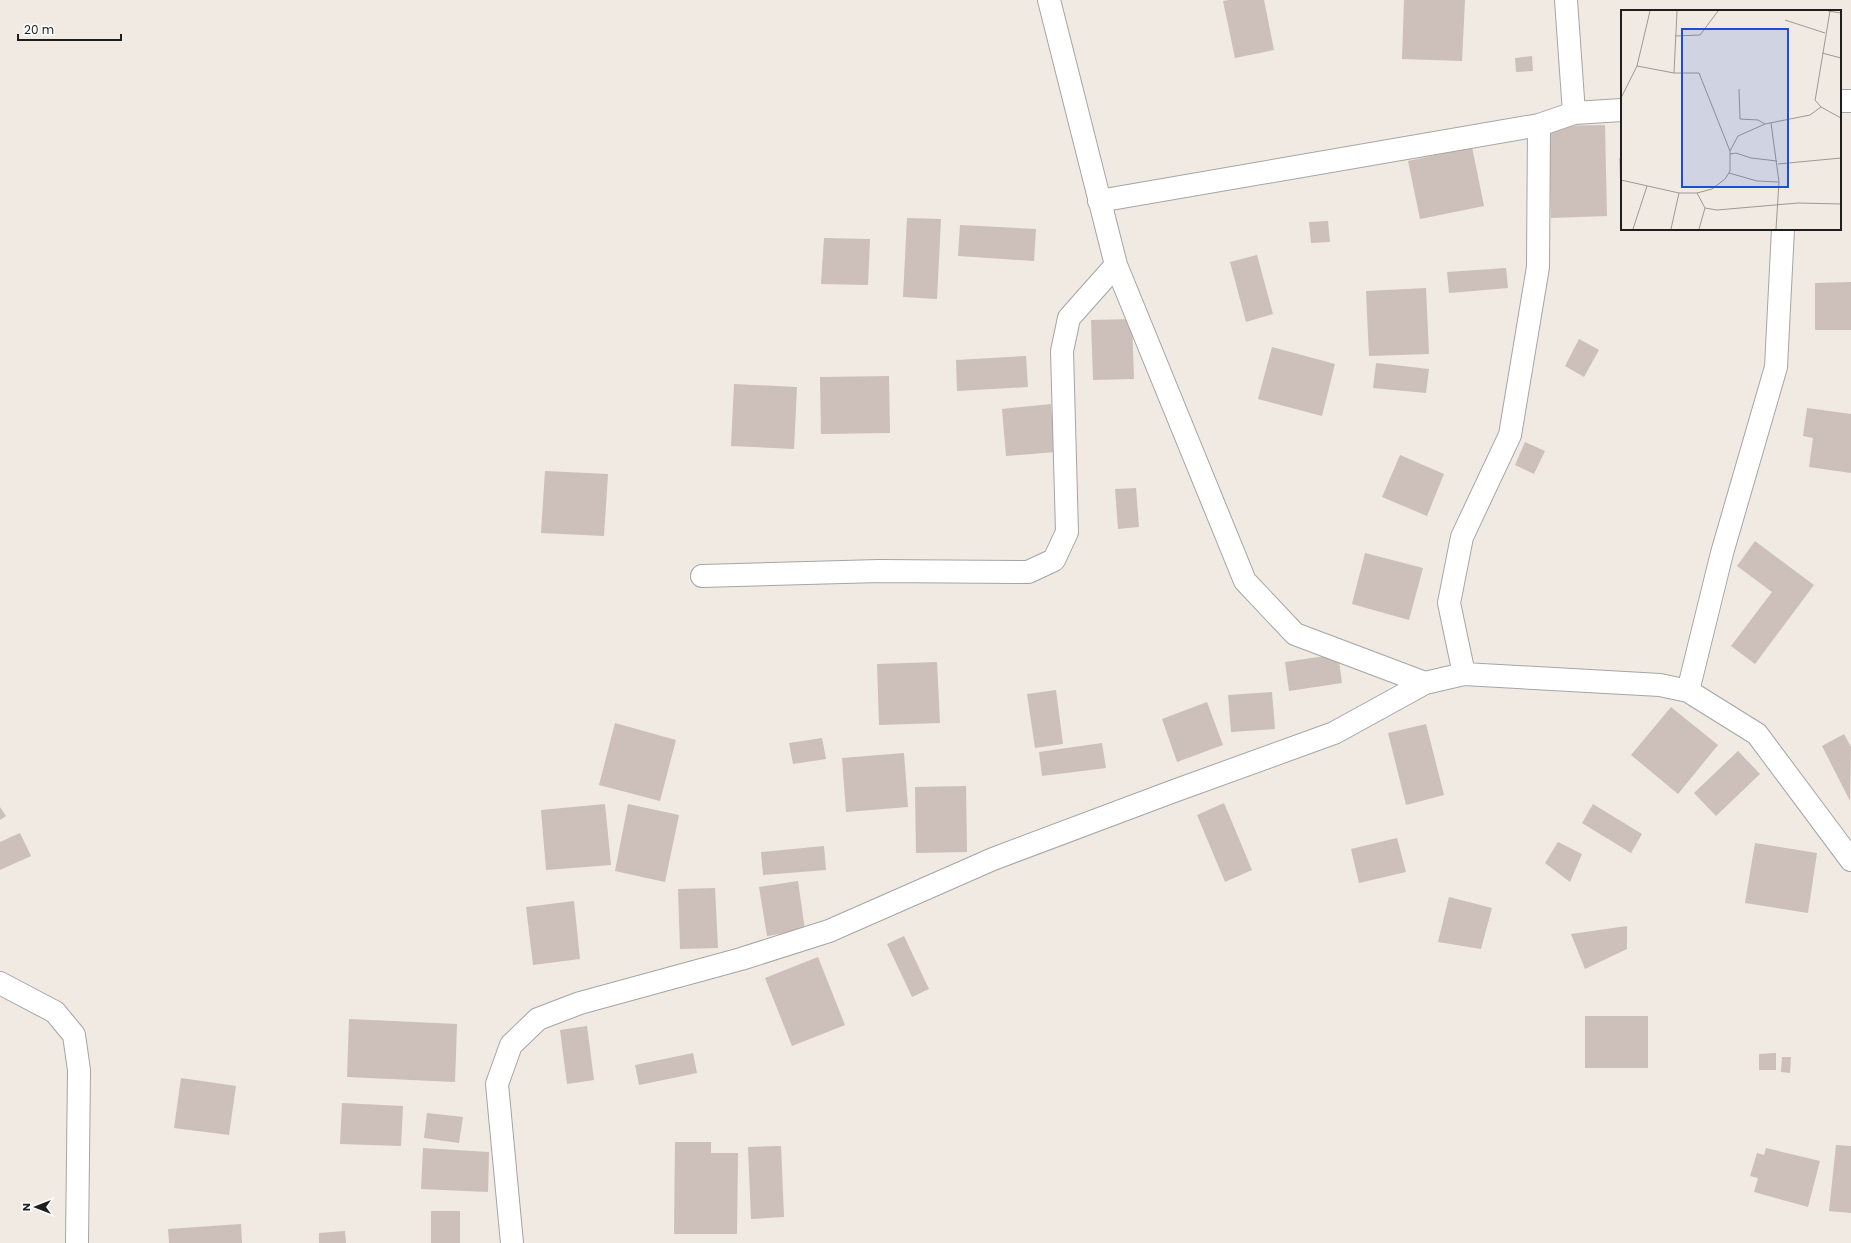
<svg xmlns="http://www.w3.org/2000/svg" width="1851" height="1243" font-family="Poppins,sans-serif">
	<style>
		.building { fill: #cdbfb9 }
		.lines { fill: none; stroke-linecap: round; stroke-linejoin: round }
		.street-casing { stroke: #a5a5a5; stroke-width: 24 }
		.street { stroke: #fff; stroke-width: 22 }
		.inset-road { fill: none; stroke: #9c9894; stroke-width: 1 }
		.view { fill: #1d4ed8; fill-opacity: 0.15; stroke: #1d4ed8; stroke-width: 2 }
		.inset-edge { fill: none; stroke: #1e1e1e; stroke-width: 2 }
	</style>
	<rect width="100%" height="100%" fill="#f0eae3"/>
	<path class="building" d="M1229,0H1264L1274,50L1235,58L1223,1Z
		M1404,0H1465L1462,61L1402,59Z
		M1532,56L1533,71L1516,72L1515,58Z
		M1605,125L1607,216L1551,218L1548,126Z
		M1472,147L1484,206L1420,219L1408,161Z
		M1622,157V201H1621L1619,158Z
		M907,218L941,219L937,299L903,297Z
		M1328,221L1330,242L1311,243L1309,222Z
		M960,225L1036,229L1034,261L958,256Z
		M824,238L870,239L868,285L821,284Z
		M1257,255L1273,314L1246,322L1230,262Z
		M1506,268L1508,288L1449,293L1447,272Z
		M1851,282V330H1815V283Z
		M1426,288L1429,354L1369,356L1366,291Z
		M1132,319L1134,379L1093,380L1091,320Z
		M1579,339L1599,350L1584,377L1565,366Z
		M1272,347L1335,364L1322,416L1258,399Z
		M1026,356L1028,387L957,391L956,360Z
		M1376,363L1429,369L1426,393L1373,388Z
		M889,376L890,433L821,434L820,377Z
		M734,384L797,387L794,449L731,446Z
		M1051,404L1055,452L1006,456L1002,409Z
		M1807,408L1851,414V473L1809,467L1813,438L1803,436Z
		M1525,442L1545,451L1534,474L1515,465Z
		M1400,455L1444,474L1427,516L1382,497Z
		M545,471L608,474L604,536L541,533Z
		M1136,488L1139,527L1118,529L1115,489Z
		M1755,541L1814,585L1755,664L1731,646L1772,592L1737,566Z
		M1365,553L1423,568L1409,620L1352,604Z
		M1338,654L1342,683L1289,691L1285,662Z
		M937,662L940,723L879,725L877,664Z
		M1056,690L1063,744L1035,748L1027,694Z
		M1272,692L1275,729L1231,732L1228,695Z
		M1207,702L1223,745L1177,762L1162,719Z
		M1671,707L1718,745L1678,794L1631,755Z
		M615,723L676,740L660,801L599,785Z
		M1426,724L1444,795L1406,805L1388,733Z
		M1844,734L1851,747L1850,801L1822,746Z
		M822,738L826,759L793,764L789,743Z
		M1102,743L1106,768L1042,776L1039,752Z
		M1738,751L1760,774L1716,816L1694,793Z
		M904,753L908,807L846,812L842,758Z
		M966,786L967,852L916,853L915,787Z
		M1224,803L1252,870L1225,882L1197,815Z
		M605,804L611,865L546,870L541,810Z
		M628,804L679,815L665,882L615,871Z
		M1593,804L1642,834L1631,853L1582,823Z
		M0,807L6,816L0,820Z
		M20,833L31,856L0,870V842Z
		M1397,838L1406,872L1359,883L1351,849Z
		M1558,842L1582,854L1570,882L1545,863Z
		M1755,843L1817,853L1808,913L1745,903Z
		M824,846L826,870L763,875L761,852Z
		M798,881L805,930L767,936L759,887Z
		M715,888L718,948L680,949L678,889Z
		M1449,897L1492,908L1481,949L1438,942Z
		M574,901L580,959L533,965L526,907Z
		M1627,926V949L1585,969L1571,934Z
		M904,936L929,989L912,997L887,944Z
		M818,957L845,1025L792,1046L765,978Z
		M1585,1016H1648V1068H1585Z
		M349,1019L457,1024L455,1082L347,1077Z
		M587,1026L594,1080L567,1084L560,1030Z
		M693,1053L697,1073L639,1085L635,1065Z
		M1776,1053V1070H1759V1054Z
		M1782,1057H1791L1790,1073L1781,1072Z
		M181,1078L236,1086L229,1135L174,1128Z
		M342,1103L403,1106L401,1146L340,1144Z
		M427,1113L463,1117L459,1143L424,1138Z
		M675,1142H711V1153H738L737,1234H674Z
		M1836,1145L1851,1146V1213L1829,1211Z
		M781,1146L784,1217L751,1219L748,1147Z
		M423,1148L489,1152L488,1192L421,1189Z
		M1766,1148L1820,1161L1808,1207L1754,1192L1758,1178L1750,1176L1757,1153L1764,1155Z
		M431,1211H460V1243H431Z
		M241,1224L242,1243H169L168,1229Z
		M345,1231L346,1243H319V1233Z"/>
	<g class="lines">
		<defs>
			<path id="street" d="M1049,0L1116,265L1245,581L1295,634L1425,683L1464,674L1660,685L1688,691L1757,734L1851,860
				M1566,0L1574,113
				M1840,101H1851
				M1099,201L1539,125L1574,113L1622,110
				M702,576L879,571L1028,572L1054,560L1067,532L1062,351L1069,318L1116,265
				M1464,674L1449,603L1462,537L1510,435L1538,267L1539,125
				M1688,691L1722,553L1776,367L1783,229
				M0,983L55,1012L74,1035L79,1070L77,1243
				M512,1243L497,1084L511,1045L538,1019L580,1003L741,959L829,931L993,859L1174,791L1334,733L1425,683"/>
		</defs>
		<use href="#street" class="street-casing"/>
		<use href="#street" class="street"/>
	</g>
	<g transform="translate(1621 10)">
		<rect width="220" height="220" fill="#f0eae3"/>
		<path class="inset-road" d="M207,1L220,3M164,10L204,23M54,26L79,25L97,1M201,43L220,48M16,56L53,63H78L109,141M53,63L56,1M118,79L119,109L137,110L144,114M0,88L16,56L29,1M200,97L194,90L195,85L209,1M150,113L158,172L155,219M109,144L115,143L130,148L156,151M157,154L220,148M108,163L136,171L158,172M0,170L58,183H76L91,179L104,169L109,161V141L117,126L144,114L189,105L200,97L220,108M76,183L84,198L96,200L177,193L220,194M12,219L26,176M50,219L58,183M78,219L84,198"/>
		<path class="view" d="M61,19H167V177H61Z"/>
		<rect width="220" height="220" class="inset-edge"/>
	</g>
	<g transform="translate(36 1207) rotate(270)" stroke="#ffffff" stroke-width="3" paint-order="stroke">
	<path d="M0-3L7 15L0 10L-7 15Z" fill="#1e1e1e"/>
	<text y="-6" font-size="11" font-weight="bold" text-anchor="middle" fill="#1e1e1e">N</text>
	</g>
	<path d="M18 34v6h103v-6" fill="none" stroke="#1e1e1e" stroke-width="2"/>
	<text x="24" y="34" font-size="12" fill="#1e1e1e" stroke="#ffffff" stroke-width="3" paint-order="stroke">20 m</text>
</svg>
